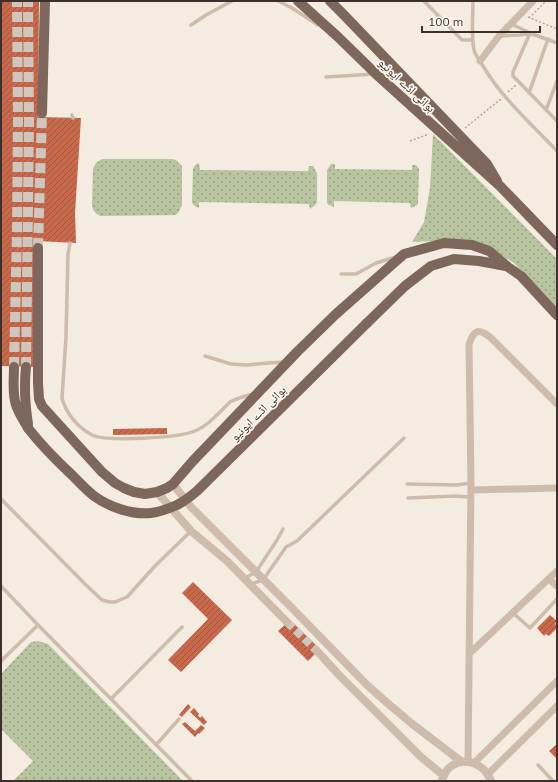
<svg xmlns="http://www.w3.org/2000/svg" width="558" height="782" font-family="Mulish,'Noto Naskh Arabic',sans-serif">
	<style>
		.grass { fill: url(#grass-dots) }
		.building { fill: url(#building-hatch) }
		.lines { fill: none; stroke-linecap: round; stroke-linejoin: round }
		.tertiary-tunnel { stroke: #cfc6bd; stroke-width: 8; stroke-dasharray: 8 4; stroke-linecap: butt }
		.primary-tunnel { stroke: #cfc6bd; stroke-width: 10; stroke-dasharray: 10 5; stroke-linecap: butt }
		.path { stroke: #b9a596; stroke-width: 1.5; stroke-dasharray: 2 2; stroke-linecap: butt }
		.service { stroke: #cdbbac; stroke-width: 3.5 }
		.minor { stroke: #cdbbac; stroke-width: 7 }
		.tertiary { stroke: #cdbbac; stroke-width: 8 }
		.primary { stroke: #7d675c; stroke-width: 10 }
		.primary-bridge { stroke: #7d675c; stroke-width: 10 }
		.labels { text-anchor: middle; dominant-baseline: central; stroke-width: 3.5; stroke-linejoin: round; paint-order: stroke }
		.street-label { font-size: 12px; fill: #3b302b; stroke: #fbf5ee }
	</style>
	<defs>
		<pattern id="grass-dots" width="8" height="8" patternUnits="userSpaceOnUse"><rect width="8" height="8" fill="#b8c4a0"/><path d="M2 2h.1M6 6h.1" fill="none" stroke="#97a083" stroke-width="1.8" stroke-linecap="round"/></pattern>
		<pattern id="building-hatch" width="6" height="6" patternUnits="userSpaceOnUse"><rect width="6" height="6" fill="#c8694b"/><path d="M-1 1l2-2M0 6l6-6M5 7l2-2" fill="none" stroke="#a4573f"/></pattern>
	</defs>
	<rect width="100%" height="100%" fill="#f4ebe1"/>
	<path class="grass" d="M433,134L557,259V308L514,263L493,250L455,240L412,242L424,222L430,188Z
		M102,159H172L176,160L182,166V205C180,209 179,213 175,215L100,216C95,213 92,210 92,204L93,169L96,163Z
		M199,163L200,170L308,171L309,166H313L317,173V203L314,206L310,209L309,204L199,202V208L195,206L192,203L193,169L195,165Z
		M331,164H335V169L412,170V165H416L419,169L418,203L417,205L411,208L410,203L334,201V207L329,205L327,203V170Z
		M38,641L48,644L183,781H13L33,761L1,729V674L31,642Z"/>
	<path class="building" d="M1,1H39L38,117L81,118L75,213L76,243L37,241L36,367L1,366Z
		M167,428V434L113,435V429Z
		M193,582L232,620L181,672L168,660L208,619L182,593Z
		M550,615L557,621L555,624L557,626V628L549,636L546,634L544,636L537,628Z
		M290,620L320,649L308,661L278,631Z
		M188,704L191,707L182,717L179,715Z
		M194,708L199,714L198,715L200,718L202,716L207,722L204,725L190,712Z
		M185,722L195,731L201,725L205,728L199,734L198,733L195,737L182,724Z
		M557,744V759L549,751Z"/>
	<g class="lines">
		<path class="tertiary-tunnel" d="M287,622L317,651"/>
		<path class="primary-tunnel" d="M38,248L42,113
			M14,367L17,231L18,122L17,1
			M26,367L29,122L28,1"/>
		<path class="path" d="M528,17L557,29
			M529,18L546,1
			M508,92L516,85
			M465,128L501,99
			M410,141L429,134"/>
		<path class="service" d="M278,1L292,8L318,25
			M424,1L462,40H473
			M473,1C473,17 471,34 474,50C475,55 480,61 483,66C502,98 531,124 557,151
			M511,24L522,29L530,33L557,43
			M191,25L206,15L232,1
			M530,33L513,72V76L557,121
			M499,36L520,35L530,33
			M326,77L374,74
			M529,93L548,39
			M546,110L557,81
			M72,115L73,118
			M70,243L68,254L66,337L62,398C66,413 77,427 92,435C107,442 178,438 195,431C205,427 213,419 221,411C224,408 227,405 230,402C237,398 245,396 253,394
			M341,274H356L376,263L396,257
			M205,356L231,364L246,365L269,363L285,362
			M407,484L456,485L471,483
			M408,498L455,496L470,497
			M1,499L86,585L102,600L109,602H115L127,597L155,566L191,531
			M245,578L256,572L277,540L283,529
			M251,584L263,580L286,547L297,541L404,438
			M1,586L38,625L192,781
			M513,613L530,628L557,599
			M1,661L38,625
			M111,699L182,627
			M156,745L179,719
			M538,765L553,781"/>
		<path class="minor" d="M480,61L499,36L533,1
			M471,490L557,488
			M549,579L557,586
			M470,653L557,571
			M468,762L471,483L469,344C474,330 478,328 490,337L557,404
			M474,763L557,681
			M488,774L557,706"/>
		<path class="tertiary" d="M173,484L191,507L290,606L367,685L385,701L411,723L462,762
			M157,492L191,531L227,561L287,622
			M317,651L340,676L421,757L444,776
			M442,780C450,754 482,757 491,781"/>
		<path class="primary" d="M298,1L337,36L376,74L500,186L557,245
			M330,1L344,15L487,164L497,181
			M42,113L45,1
			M38,248V383L39,399L42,406L102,472L115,483L124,488L134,492L145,494L157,492L167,488L173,484L192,462L297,352L336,314L404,254L444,243L472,245L489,251L508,267L521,276L557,315
			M367,323L405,286L431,266L454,259L479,261L506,266
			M14,367C14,379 12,393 16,405C19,414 24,421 28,428
			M26,367C24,386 25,405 28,424"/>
		<path class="primary-bridge" d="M28,428C41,445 56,460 72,475C79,482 86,490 94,496C109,507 132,515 151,513C160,512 170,508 177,505C185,501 191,496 197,491L367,323"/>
	</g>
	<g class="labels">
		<g class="street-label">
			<text transform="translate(407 85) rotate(43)">ہوائی اڈے ایونیو</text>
			<text transform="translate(258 413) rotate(-45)">ہوائی اڈے ایونیو</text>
		</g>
	</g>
	<rect width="558" height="782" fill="none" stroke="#3b302b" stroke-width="4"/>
	<path d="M422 26v6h118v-6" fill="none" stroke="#3b302b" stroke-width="2"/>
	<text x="428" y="26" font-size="12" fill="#3b302b" stroke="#fbf5ee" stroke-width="3" paint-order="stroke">100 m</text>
</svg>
